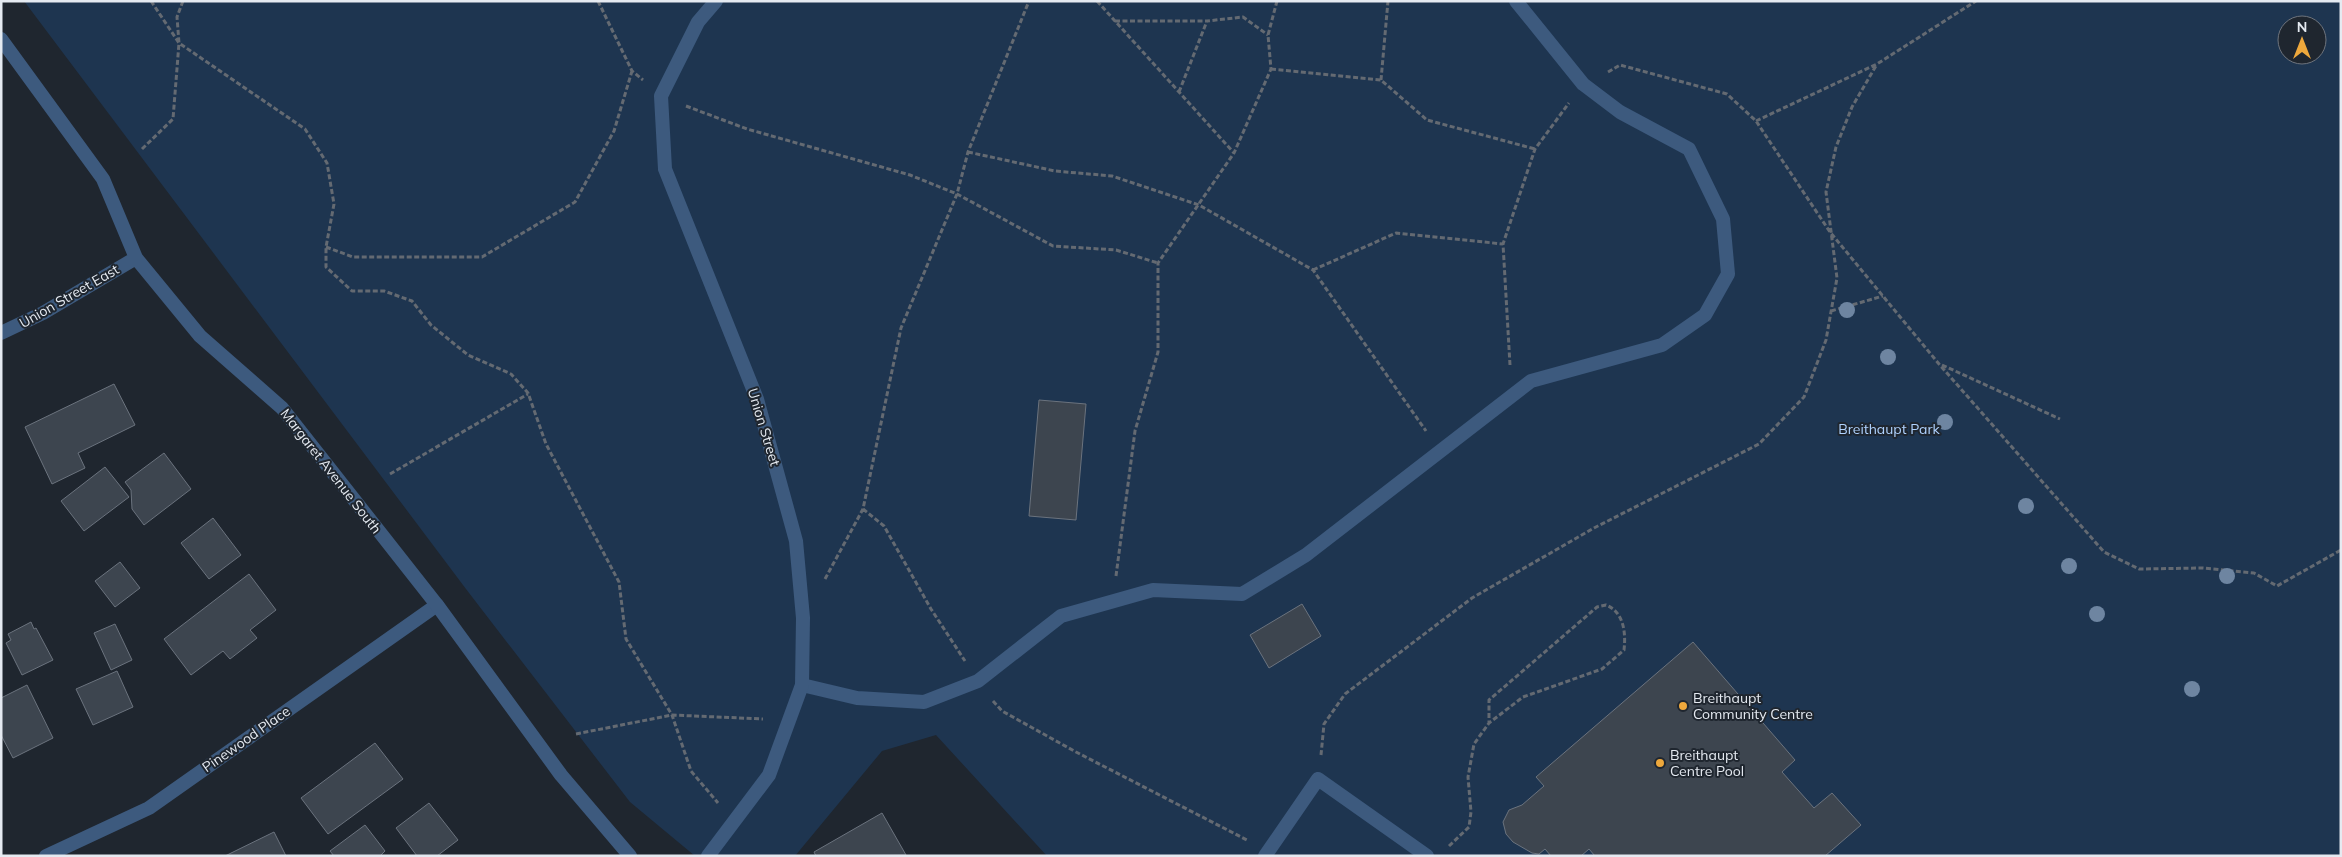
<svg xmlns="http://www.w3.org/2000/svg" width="2342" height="857" font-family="Mulish,sans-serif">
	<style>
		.green { fill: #1e3550; fill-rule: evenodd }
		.building { fill: #3d454f; stroke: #6b737e }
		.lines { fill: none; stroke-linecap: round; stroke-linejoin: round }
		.path { stroke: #646a72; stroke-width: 3; stroke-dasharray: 5 2.5; stroke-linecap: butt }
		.service { stroke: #3d5a7e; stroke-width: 14 }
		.minor { stroke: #3d5a7e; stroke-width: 14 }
		.tertiary { stroke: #3d5a7e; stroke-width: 14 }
		.tree { fill: #6e85a1 }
		.poi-dot { fill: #eea83c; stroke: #1f262f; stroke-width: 2 }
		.labels { text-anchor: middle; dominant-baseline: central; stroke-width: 4; stroke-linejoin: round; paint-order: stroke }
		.street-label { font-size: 14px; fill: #e5eaf1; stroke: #1f262f }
		.park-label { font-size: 14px; fill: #afd2fe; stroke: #1f262f }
		.poi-label { font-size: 14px; fill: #e5eaf1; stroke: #1f262f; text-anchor: start }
	</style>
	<rect width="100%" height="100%" fill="#1f262f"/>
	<path class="green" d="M24,1H2341V856H1047L936,735L882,751L795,856H695L630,802L466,589ZM2287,25H2317V55H2287Z"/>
	<path class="building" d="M114,384L135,425L78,453L85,468L52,484L25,427Z
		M1039,400L1086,404L1076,520L1029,516Z
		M164,453L191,489L144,525L132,509L131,490L125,482Z
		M105,467L129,497L84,531L61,501Z
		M213,518L241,555L209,579L181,543Z
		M120,562L140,588L115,607L95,581Z
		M249,574L276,610L250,630L257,638L230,659L223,651L191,675L164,639Z
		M1302,604L1321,636L1269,668L1250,635Z
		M31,622L34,629L36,628L53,660L22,675L6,643L11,640L8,634Z
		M115,624L132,660L111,670L94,633Z
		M1693,642L1795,760L1782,772L1814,808L1832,793L1861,825L1825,856H1595L1589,849L1581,856H1551L1545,849L1539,854L1532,853L1513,842L1506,834L1503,822L1509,810L1522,805L1544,786L1536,777Z
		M117,671L133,707L93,725L76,689Z
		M27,685L53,738L13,758L1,735V698Z
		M375,743L403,779L328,834L301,798Z
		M429,803L458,840L437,856H417L396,828Z
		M882,813L906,855L816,856L814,852Z
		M365,825L385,851L380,856H334L330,851Z
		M274,832L286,856H225Z"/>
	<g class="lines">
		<path class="path" d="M151,1L179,43L305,129L327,163L334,204L326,247V267L352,291H384L412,301L431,325L468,355L511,374L528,393L546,444L619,582L626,639L672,715L691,771L718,803
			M598,1L632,71L643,80
			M1097,1L1234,153
			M1115,21H1207L1243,17L1268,35
			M1271,69L1381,80L1427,120L1535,149
			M1608,72L1620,65L1727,94L1756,121L1830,232L1939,364L2104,552L2139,569L2203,568L2254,573L2277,586L2341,550
			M1381,80L1388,1
			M1179,92L1207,21
			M686,106L747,129L910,175L957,194L1053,246L1116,250L1158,263
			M1756,121L1877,64L1976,1
			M142,149L173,119L179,43L177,17L183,1
			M968,152L1055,171L1112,176L1199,205L1313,270L1426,431
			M326,247L353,257H482L575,202L614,131L632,71
			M1313,270L1396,233L1503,244
			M1831,311L1883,296
			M1510,365L1503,244L1535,149L1569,103
			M1942,365L2060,419
			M390,474L528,394
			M863,509L884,526L931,609L965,661
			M1116,576L1135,431L1158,352V263L1234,153L1271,69L1268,35L1277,1
			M825,579L863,509L901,328L957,194L968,152L1029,1
			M993,701L1002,711L1076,752L1247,840
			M576,734L672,715L763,719
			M1321,755L1324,724L1345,694L1472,598L1594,528L1759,444L1804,397L1826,340L1837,278L1826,192L1836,147L1852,107L1877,64
			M1449,846L1469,827L1471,812L1468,777L1474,744L1489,723L1523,697L1602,669L1624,650C1626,633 1624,612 1606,605L1597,607L1489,700V723"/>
		<path class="service" d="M802,685L857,698L924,702L978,681L1061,616L1153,590L1242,594L1306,555L1531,381L1662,345L1705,315L1728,274L1723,219L1689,149L1620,112L1583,84L1516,1
			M1265,856L1318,779L1427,856"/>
		<path class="minor" d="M46,856L149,808L437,605
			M708,856L769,775L802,685L803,618L796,541L757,399L665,169L661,96L698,22L716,1"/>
		<path class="tertiary" d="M1,39L103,179L136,258L200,336L282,408L437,605L561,775L630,856
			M1,333L43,313L136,258"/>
	</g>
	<g class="tree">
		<circle cx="1847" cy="310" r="8"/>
		<circle cx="1888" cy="357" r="8"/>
		<circle cx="1945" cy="422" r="8"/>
		<circle cx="2026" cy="506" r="8"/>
		<circle cx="2069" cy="566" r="8"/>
		<circle cx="2227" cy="576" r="8"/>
		<circle cx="2097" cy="614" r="8"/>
		<circle cx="2192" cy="689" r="8"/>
	</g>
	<g class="poi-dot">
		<circle cx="1683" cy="706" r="5"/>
		<circle cx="1660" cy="763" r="5"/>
	</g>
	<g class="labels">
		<g class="street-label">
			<text transform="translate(69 296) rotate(-30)">Union Street East</text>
			<text transform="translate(764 427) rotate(73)">Union Street</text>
			<text transform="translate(331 471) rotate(52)">Margaret Avenue South</text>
			<text transform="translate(246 739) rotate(-35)">Pinewood Place</text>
		</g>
		<g class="park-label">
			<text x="1889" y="429">Breithaupt Park</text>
		</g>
		<g class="poi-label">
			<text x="1693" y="698">Breithaupt<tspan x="1693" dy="16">Community Centre</tspan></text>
			<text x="1670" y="755">Breithaupt<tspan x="1670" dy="16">Centre Pool</tspan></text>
		</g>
	</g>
	<rect width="2342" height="857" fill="none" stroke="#e5eaf1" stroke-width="5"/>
	<g transform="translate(2302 40)"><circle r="24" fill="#1f262f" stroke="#6e747d"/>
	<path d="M0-4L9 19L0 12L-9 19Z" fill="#eea83c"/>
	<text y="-8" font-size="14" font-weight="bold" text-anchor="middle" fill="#e5eaf1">N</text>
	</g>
</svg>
